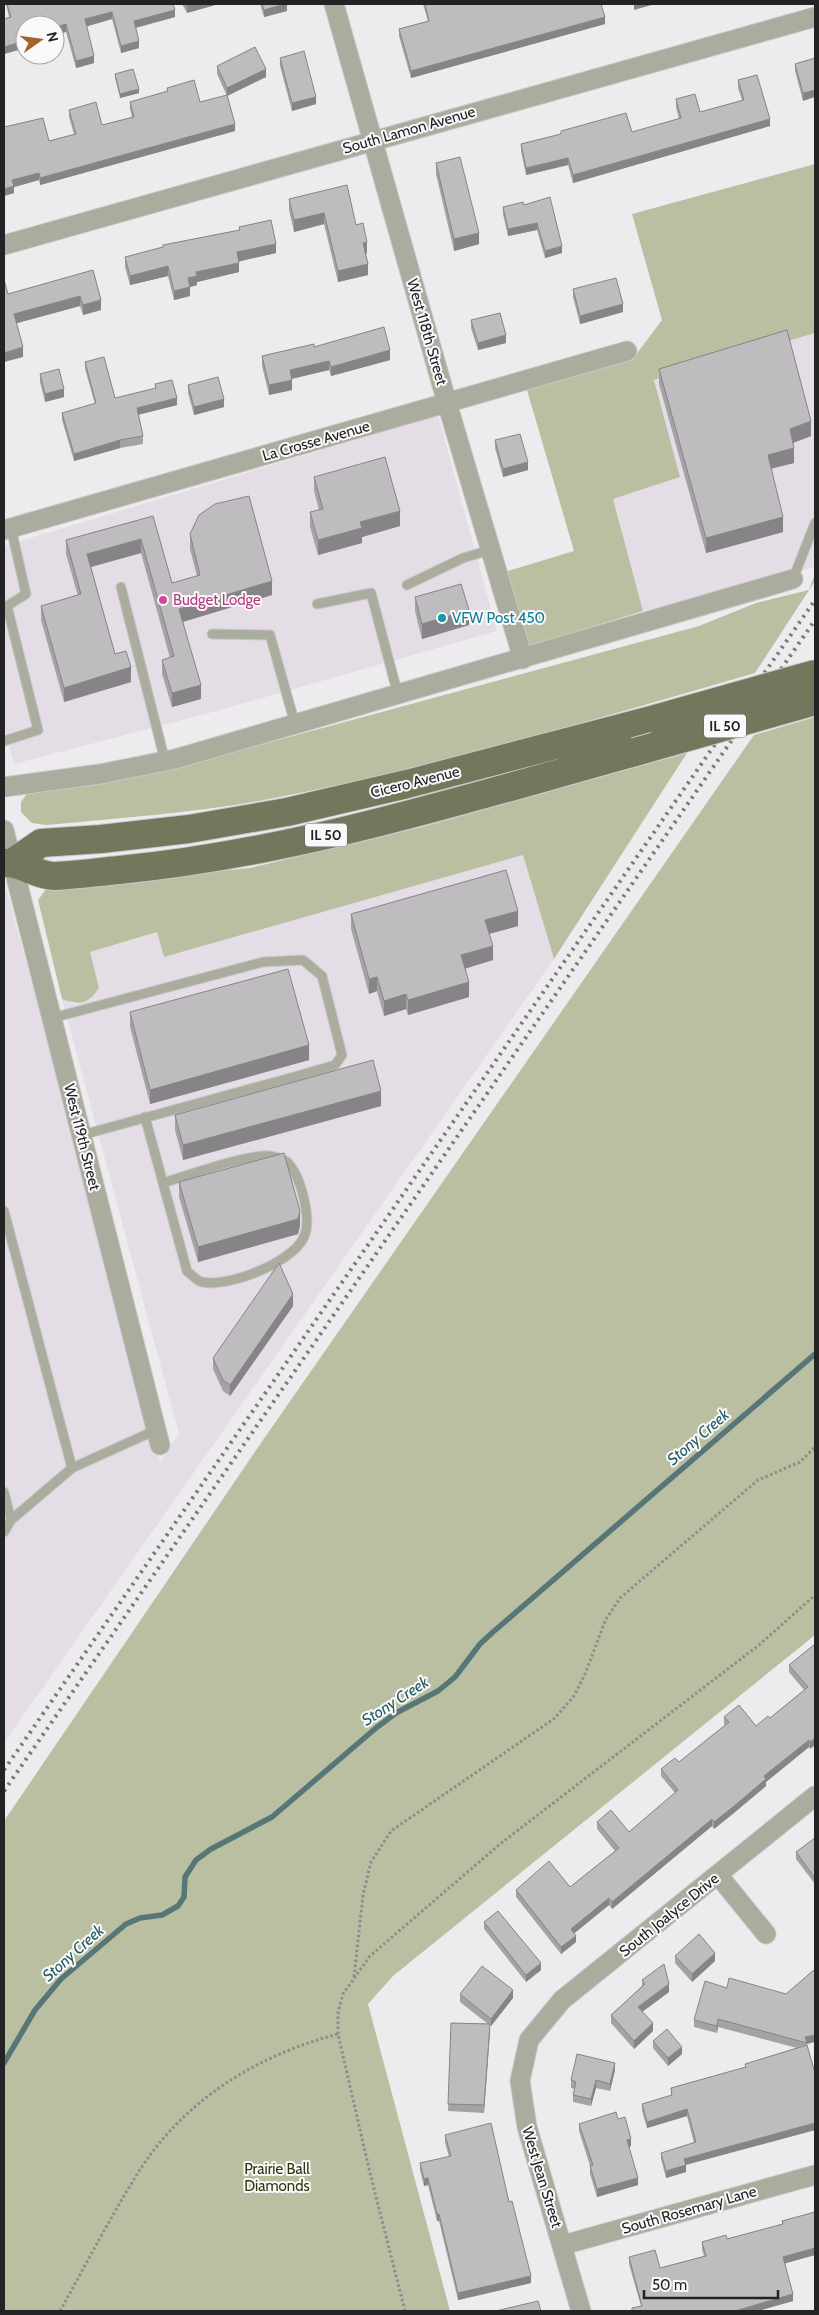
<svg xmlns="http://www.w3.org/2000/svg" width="819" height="2315" font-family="Cabin,sans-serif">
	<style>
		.built { fill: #e5dde6 }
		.green { fill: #bbbfa1 }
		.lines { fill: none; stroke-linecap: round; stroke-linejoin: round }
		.stream { stroke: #577677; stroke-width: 5.5 }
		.service-casing { stroke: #c9c7ca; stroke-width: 11 }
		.minor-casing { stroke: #c9c7ca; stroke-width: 21 }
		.primary-casing { stroke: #c9c7ca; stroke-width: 30 }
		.path { stroke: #8d8c8e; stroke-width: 3; stroke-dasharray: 2.5 2.5; stroke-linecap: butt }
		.service { stroke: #aaac9d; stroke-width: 9 }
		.minor { stroke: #aaac9d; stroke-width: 19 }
		.primary { stroke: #73775b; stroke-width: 28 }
		.rail { stroke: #7a797b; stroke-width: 4; stroke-dasharray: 2.5 5; stroke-linecap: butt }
		.primary-bridge-casing { stroke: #c9c7ca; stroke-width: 30; stroke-linecap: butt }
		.primary-bridge { stroke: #73775b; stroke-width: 28 }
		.wall { fill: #a4a2a4 }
		.shaded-wall { fill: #868486 }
		.building { fill: #bfbcbf; stroke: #868486 }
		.hotel-dot { fill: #d1479c; stroke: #fbf8fb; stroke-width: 2 }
		.culture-dot { fill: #0f9aa8; stroke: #fbf8fb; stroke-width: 2 }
		.labels { text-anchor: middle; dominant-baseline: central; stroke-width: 4; stroke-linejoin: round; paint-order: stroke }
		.shield { fill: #fbf8fb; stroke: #646264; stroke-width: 1 }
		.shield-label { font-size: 14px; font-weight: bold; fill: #232224 }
		.street-label { font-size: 15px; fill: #232224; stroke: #fbf8fb }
		.hotel-label { font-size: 15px; fill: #b23c85; stroke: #fbf8fb; text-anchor: start }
		.culture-label { font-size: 15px; fill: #0d838f; stroke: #fbf8fb; text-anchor: start }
		.park-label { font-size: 15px; fill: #313508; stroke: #fbf8fb }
		.water-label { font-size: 16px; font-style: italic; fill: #205f60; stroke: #fbf8fb }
	</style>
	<rect width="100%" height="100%" fill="#edebee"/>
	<path class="built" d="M815,333V567L643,611L613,499L680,477L654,380Z
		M438,415L497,631L209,713L14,764L4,727V546Z
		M523,855L554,959L4,1743V891H7L160,1462L179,1434L62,999L76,1004L91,999L90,952L158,932L164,957Z"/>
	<path class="green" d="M815,164V333L654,380L680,477L613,499L643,611L527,647L505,572L574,551L527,390L632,360L662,320L632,214Z
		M815,574V581L755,673C592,720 431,769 264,800C192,813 119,818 46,825L32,823L21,812V802L28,792L223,755L699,626L756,603L809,590Z
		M815,717V1635L393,1976L368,2004L450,2311H4V1821L263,1440L754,735Z
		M687,753L554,959L523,855L164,957L157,932L90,952L99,988C88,1004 81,1006 62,999L38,900L47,888L250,868L422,827Z"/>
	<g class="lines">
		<path class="stream" d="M4,2063L35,2010L61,1979L126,1924L140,1918L162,1915L178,1906L184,1897L185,1877L196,1860L211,1849L272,1817L376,1728L396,1713L438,1691L455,1677L480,1644L493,1632L815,1354"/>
		<defs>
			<path id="service" d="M793,579L815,523
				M407,585L463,558L490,550
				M121,587L165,761
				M317,604L371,593L398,695
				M7,606L26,594L11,528
				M4,607L7,606L38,730L4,741
				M212,634L270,635L295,724
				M52,1018L263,962L303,960L322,976L342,1055L335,1065L290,1078L82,1135
				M145,1117L187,1271C192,1275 197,1281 202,1282C228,1288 290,1263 303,1239C313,1221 301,1177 288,1163C285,1159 275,1157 270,1156C246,1154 189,1175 163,1183
				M4,1211L72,1468
				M4,1492L11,1520
				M4,1532L11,1520L72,1468L156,1430"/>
			<path id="minor" d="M334,4L447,403L523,659
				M4,245L815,17
				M4,530L627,351
				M4,787L100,774L175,759L793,579
				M4,830L160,1445
				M718,1875L766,1934
				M563,2245L815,2175
				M581,2311L527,2127L520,2081L529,2040L562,2000L815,1796"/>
			<path id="primary" d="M4,863C22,862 37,876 55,876C76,875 98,872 119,870C295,853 465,799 635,752
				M12,863L41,843L101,839L189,829L287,812L407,784L655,719"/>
		</defs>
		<use href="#service" class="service-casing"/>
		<use href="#minor" class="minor-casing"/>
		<use href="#primary" class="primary-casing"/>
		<path class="path" d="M354,1977L363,1895L371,1862L391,1831L555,1718L574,1696L586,1672L605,1621L620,1598L758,1480L800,1462L815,1447
			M60,2311C85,2266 109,2220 136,2176C182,2101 255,2056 338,2034
			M405,2311L370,2173L338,2034V2013L343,1994L370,1956L500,1844L759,1645L815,1595"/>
		<use href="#service" class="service"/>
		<use href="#minor" class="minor"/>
		<use href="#primary" class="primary"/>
		<path class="rail" d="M4,1770L815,600
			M4,1791L815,620"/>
		<defs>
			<path id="primary-bridge" d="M655,719L815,674
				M635,752L815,701"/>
		</defs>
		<use href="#primary-bridge" class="primary-bridge-casing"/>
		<use href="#primary-bridge" class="primary-bridge"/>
	</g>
	<path class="wall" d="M6,4H173L175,17L136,28L139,48L121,53L112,19L86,26L94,63L76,68L66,32L55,25L25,48L4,54V19L9,17Z
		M182,4H215V5L187,13Z
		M260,4H287V11L264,17Z
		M423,4H601L605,24L411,78L399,36V29L428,21Z
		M280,58L316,104L292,111L280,66Z
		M815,58L803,101L795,71V64Z
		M217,66L266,77L227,96L217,74Z
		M115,74L139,93L120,98L115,78Z
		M738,80L770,126L573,183L568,165L526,175L521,151V144L561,134V131L632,132L679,119L676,107V99L700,112L742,100L738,88Z
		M167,88L200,102L235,131L40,185L39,180L14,187V193L4,196L49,141L74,134L69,117V110L102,125L132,117L130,109V102L167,91Z
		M436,163L479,244L454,251L436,174Z
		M289,199L356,225L367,253L366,254L368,275L338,282L324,224L294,232L289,210Z
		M524,205L562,253L545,258L537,230L508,236L503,214V207Z
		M239,227L276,253L239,261V272L197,282V285L190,287V296L174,300L168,276L130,285L125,267V257L163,247V245L239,230Z
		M93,270L101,310L83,315L80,306L16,323L23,357L8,294Z
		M573,289L623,312L580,324L573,297Z
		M471,320L506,343L478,350L471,328Z
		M314,347L390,360L331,376L329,370L292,379V390L269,395L262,366V356Z
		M85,362L115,398L155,389V384L177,405L138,415L143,436V444L120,448L74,461L62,420V413L95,404L85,369Z
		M659,369L811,436L793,443L794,463L771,469L783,532L706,553L659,384Z
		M40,374L64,397L45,402L40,382Z
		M188,385L224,407L194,415L188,393Z
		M495,440L528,470L503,477L495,448Z
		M314,477L400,526L362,537V543L318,555L310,527V512L319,510L314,491Z
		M153,516L172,583L197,576L190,549V534L272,595L183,622L201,699L172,707L162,674V660L170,658L141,553L91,567L115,654L131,682L64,702L41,620V606L78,596L66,554V540Z
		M415,597L469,625L422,639L415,611Z
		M351,914L518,926L489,934L493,960L465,968L469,997L408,1015L406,1009L384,1016L377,991L369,994L351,929Z
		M130,1012L309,1060L150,1104L130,1027Z
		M381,1106L183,1160L175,1130V1115Z
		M179,1182L300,1226L298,1234L198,1262L179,1197Z
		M293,1306L230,1396L223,1391L213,1369V1358Z
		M815,1644L810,1749L809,1747L766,1782V1786L733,1814L714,1829L712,1826L612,1909L609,1905L574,1933L576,1942L561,1954L516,1897V1890L570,1887L615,1851L597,1829V1822L629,1832L675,1793L661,1776V1769L679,1762L725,1725L724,1724V1717L756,1726L770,1718L804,1690L789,1672V1665Z
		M815,1838V1884L796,1859V1852Z
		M484,1922L541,1970L526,1982L484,1929Z
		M675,1956L715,1961L692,1982L675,1963Z
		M815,1969L807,2044L815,2073V2130L686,2165V2172L666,2178L661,2159V2153L694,2143L687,2116L647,2128L642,2111V2104L671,2095V2088L745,2068V2064L797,2048L718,2027L717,2033L694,2027V2020L727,1988L786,1994Z
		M642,1980L669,1992L642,2012L653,2031L634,2049L611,2023V2015L642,1986Z
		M460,1994L513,1998L491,2026L490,2025L484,2113L448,2111L451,2023L488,2024L460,2002Z
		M653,2041L682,2054L668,2066L653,2048Z
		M615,2070L610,2091L596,2088L591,2106L573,2102V2095L575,2089L571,2088V2080Z
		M618,2119L631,2146L629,2147L638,2185L597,2197L590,2174V2166L579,2131V2124Z
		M445,2135L509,2202L531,2283L458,2300L439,2221H437L428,2185L424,2186L420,2170V2163L449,2157L445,2142Z
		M815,2212V2255L785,2263L793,2301L758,2311H632V2308L641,2306L629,2264V2257L660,2268L704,2256L702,2249V2242L727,2239L782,2224V2221Z"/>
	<path class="shaded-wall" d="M194,4H215V5L187,13V6Z
		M285,4H287V11L264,17V10Z
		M634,4H655L634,10Z
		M175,10V17L134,28V21Z
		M112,12V19L85,27V19Z
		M605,17V24L411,78V71Z
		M66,24V32L55,35V27Z
		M25,41V48L4,54V47Z
		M139,41V48L121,53V46Z
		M94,56V63L76,68V61Z
		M266,69V77L227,96V88Z
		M139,89V93L120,98V94Z
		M815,90V97L803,101V93Z
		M316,97V104L292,111V103Z
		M770,119V126L573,183V175Z
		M235,124V131L40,185V178Z
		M568,158V165L526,175V168Z
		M39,173V180L14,187V193L4,196V189L12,180Z
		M324,213V224L294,232V220Z
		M537,223V230L508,236V229Z
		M479,233V244L454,251V239Z
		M367,242V253L363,254V243Z
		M276,244V253L237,262V252Z
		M562,246V253L545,258V251Z
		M239,263V272L197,282V285L190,287V296L174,300V291L188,278L196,272Z
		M368,264V275L338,282V271Z
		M168,266V276L130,285V276Z
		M80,296V306L14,324V314Z
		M101,300V310L83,315V305Z
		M623,304V312L580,324V316Z
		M506,335V343L478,350V343Z
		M23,347V357L4,362V353Z
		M390,350V360L331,376V367Z
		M329,361V370L290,379V370Z
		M292,380V390L269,395V385Z
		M64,389V397L45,402V394Z
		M177,398V405L137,415V408Z
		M224,399V407L194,415V407Z
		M811,421V436L790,444V429Z
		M120,440V448L74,461V454Z
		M794,448V463L768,469V455Z
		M528,462V470L503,477V469Z
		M400,511V526L362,537V543L318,555V540L360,522Z
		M783,517V532L706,553V538Z
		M141,539V553L87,568V554Z
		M272,581V595L179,623V609Z
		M469,610V625L422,639V624Z
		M131,667V682L64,702V688Z
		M201,685V699L172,707V693Z
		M518,911V926L485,935V920Z
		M493,946V960L461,970V955Z
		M377,977V991L369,994V979Z
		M469,982V997L408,1015V1000Z
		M406,994V1009L384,1016V1001Z
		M309,1045V1060L150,1104V1090Z
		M381,1091V1106L183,1160V1145Z
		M300,1211V1226L298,1234L198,1262V1247Z
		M293,1294V1306L230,1396V1385Z
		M815,1738V1745L810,1749V1742Z
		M809,1740V1747L766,1782V1786L714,1829V1822L764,1776Z
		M712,1819V1826L612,1909V1902Z
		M609,1898V1905L571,1936V1929Z
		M576,1936V1942L561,1954V1947Z
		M715,1953V1961L692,1982V1974Z
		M541,1963V1970L526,1982V1975Z
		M669,1984V1992L638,2015V2007Z
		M513,1990V1998L491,2026V2019Z
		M718,2019V2027L717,2033V2026Z
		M653,2023V2031L634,2049V2041Z
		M490,2024V2032L484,2113V2105Z
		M815,2035V2042L807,2044L805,2037Z
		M682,2047V2054L668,2066V2058Z
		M615,2063V2070L610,2091V2084Z
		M596,2080V2088L591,2106V2099Z
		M687,2109V2116L647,2128V2122Z
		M815,2123V2130L684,2165V2159Z
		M631,2139V2146L627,2148V2140Z
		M686,2165V2172L666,2178V2171Z
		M428,2178V2185L424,2186V2179Z
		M638,2178V2185L597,2197V2189Z
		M437,2214H439V2221H437Z
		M815,2248V2255L783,2264V2257Z
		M531,2276V2283L458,2300V2293Z
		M793,2294V2301L758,2311H735Z"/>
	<path class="building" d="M7,4H173L175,10L134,21L139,41L121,46L112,12L85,19L94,56L76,61L66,24L55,27V25H25V41L4,47V19L11,17Z
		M186,4H194L187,6Z
		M262,4H285L264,10Z
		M425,4H601L605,17L411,71L399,29L429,21Z
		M255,47L266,69L227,88L217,66Z
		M304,51L316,97L292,103L280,58Z
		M815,58V90L803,93L795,64Z
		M133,69L139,89L120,94L115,74Z
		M757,75L770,119L573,175L568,158L526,168L521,144L561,134V131L626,113L632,132L681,118L676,99L695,94L700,112L744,100L738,80Z
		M194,80L200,102L227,95L235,124L40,178L39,173L12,180L14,186L4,189V127L43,118L49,141L76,134L69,110L96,102L102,125L134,117L130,102L168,91L167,88Z
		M460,157L479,233L454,239L436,163Z
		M347,185L356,225L363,223L367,242L363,243L368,264L338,271L324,213L294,220L289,199Z
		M550,197L562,246L545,251L537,223L508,229L503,207L523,202L524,205Z
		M271,220L276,244L237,252L239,263L196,272L197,276L188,278L190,287L174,291L168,266L130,276L125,257L163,247V245L240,230L239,227Z
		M93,270L101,300L83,305L80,296L14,314L23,347L4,353V280L8,294Z
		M616,278L623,304L580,316L573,289Z
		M500,313L506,335L478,343L471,320Z
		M384,327L390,350L331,367L329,361L290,370L292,380L269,385L262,356L314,344V347Z
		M787,330L811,421L790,429L794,448L768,455L783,517L706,538L659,369Z
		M104,357L115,398L156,388L155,384L172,380L177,398L137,408L143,436L120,440L74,454L62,413L96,403L85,362Z
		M59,369L64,389L45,394L40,374Z
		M218,377L224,399L194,407L188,385Z
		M520,434L528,462L503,469L495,440Z
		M385,457L400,511L360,522L362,528L318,540L310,512L323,509L314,477Z
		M249,496L272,581L179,609L201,685L172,693L162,660L174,656L141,539L87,554L115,654L126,651L131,667L64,688L41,606L81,594L66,540L153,516L172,583L200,575L190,534L199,515L215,504Z
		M461,584L469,610L422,624L415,597Z
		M506,870L518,911L485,920L493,946L461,955L469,982L408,1000L406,994L384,1001L377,977L369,979L351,914Z
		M288,969L309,1045L150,1090L130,1012Z
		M373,1060L381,1091L183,1145L175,1115Z
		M284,1153L300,1211L298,1219L198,1247L179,1182Z
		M279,1263L293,1294L230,1385L223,1380L213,1358Z
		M815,1644V1738L810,1742L809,1740L764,1776L766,1779L733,1807L714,1822L712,1819L612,1902L609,1898L571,1929L576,1936L561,1947L516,1890L549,1861L570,1887L619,1848L597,1822L611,1810L629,1832L678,1790L661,1769L675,1758L679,1762L729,1722L724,1717L739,1705L756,1726L768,1716L770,1718L808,1687L789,1665Z
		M815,1838V1878L796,1852Z
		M498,1911L541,1963L526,1975L484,1922Z
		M699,1934L715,1953L692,1974L675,1956Z
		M664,1964L669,1984L638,2007L653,2023L634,2041L611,2015L645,1984L642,1980Z
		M482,1966L513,1990L491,2019L460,1994Z
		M815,1969V2035L805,2037L807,2043L718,2019L717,2026L694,2020L705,1981L727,1988L729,1978L786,1994Z
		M451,2023L490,2024L484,2105L448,2104Z
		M667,2029L682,2047L668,2058L653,2041Z
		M807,2045L815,2073V2123L684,2159L686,2165L666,2171L661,2153L696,2142L687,2109L647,2122L642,2104L672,2095L671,2088L746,2067L745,2064Z
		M577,2054L615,2063L610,2084L596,2080L591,2099L573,2095L576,2082L571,2080Z
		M616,2112L618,2119L625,2117L631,2139L627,2140L638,2178L597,2189L590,2166L593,2165L579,2124Z
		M491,2123L509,2202L512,2201L531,2276L458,2293L439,2214H437L428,2178L424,2179L420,2163L451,2156L445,2135Z
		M815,2212V2248L783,2257L793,2294L735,2311H632V2308L642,2306L629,2257L655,2250L660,2268L706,2256L702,2242L726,2235L727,2239L783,2224L782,2221Z
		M538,2301L541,2311H496Z"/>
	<circle class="hotel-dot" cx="163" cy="600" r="5"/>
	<circle class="culture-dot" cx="442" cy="618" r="5"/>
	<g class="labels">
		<g class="shield">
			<rect x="704" y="714.5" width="42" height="23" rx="4"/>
			<rect x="305" y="823.5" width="42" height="23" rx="4"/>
		</g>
		<g class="shield-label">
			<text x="725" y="726">IL 50</text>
			<text x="326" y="835">IL 50</text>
		</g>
		<g class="street-label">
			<text transform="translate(409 130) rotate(-16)">South Lamon Avenue</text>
			<text transform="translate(427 332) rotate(74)">West 118th Street</text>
			<text transform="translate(316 441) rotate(-16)">La Crosse Avenue</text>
			<text transform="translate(415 782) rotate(-14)">Cicero Avenue</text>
			<text transform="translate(82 1137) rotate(76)">West 119th Street</text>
			<text transform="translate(669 1915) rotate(-39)">South Joalyce Drive</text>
			<text transform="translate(542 2177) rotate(73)">West Jean Street</text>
			<text transform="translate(689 2210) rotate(-16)">South Rosemary Lane</text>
		</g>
		<g class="hotel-label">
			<text x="173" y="600">Budget Lodge</text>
		</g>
		<g class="culture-label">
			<text x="452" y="618">VFW Post 450</text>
		</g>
		<g class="park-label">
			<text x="277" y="2169">Prairie Ball<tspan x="277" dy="17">Diamonds</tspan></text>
		</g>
		<g class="water-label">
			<text transform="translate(698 1437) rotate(-41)">Stony Creek</text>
			<text transform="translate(395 1701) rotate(-33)">Stony Creek</text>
			<text transform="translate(73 1953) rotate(-42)">Stony Creek</text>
		</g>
	</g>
	<rect width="819" height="2315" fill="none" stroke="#232224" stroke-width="10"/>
	<g transform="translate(40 40) rotate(76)"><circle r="24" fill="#fbf8fb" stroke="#a5a2a5"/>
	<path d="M0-4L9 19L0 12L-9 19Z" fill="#a4632d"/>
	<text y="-8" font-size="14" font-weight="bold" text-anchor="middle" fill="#232224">N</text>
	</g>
	<path d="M644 2290v8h134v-8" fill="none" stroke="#232224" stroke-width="2.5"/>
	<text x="652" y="2290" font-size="15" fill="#232224" stroke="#fbf8fb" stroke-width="4" paint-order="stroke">50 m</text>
</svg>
